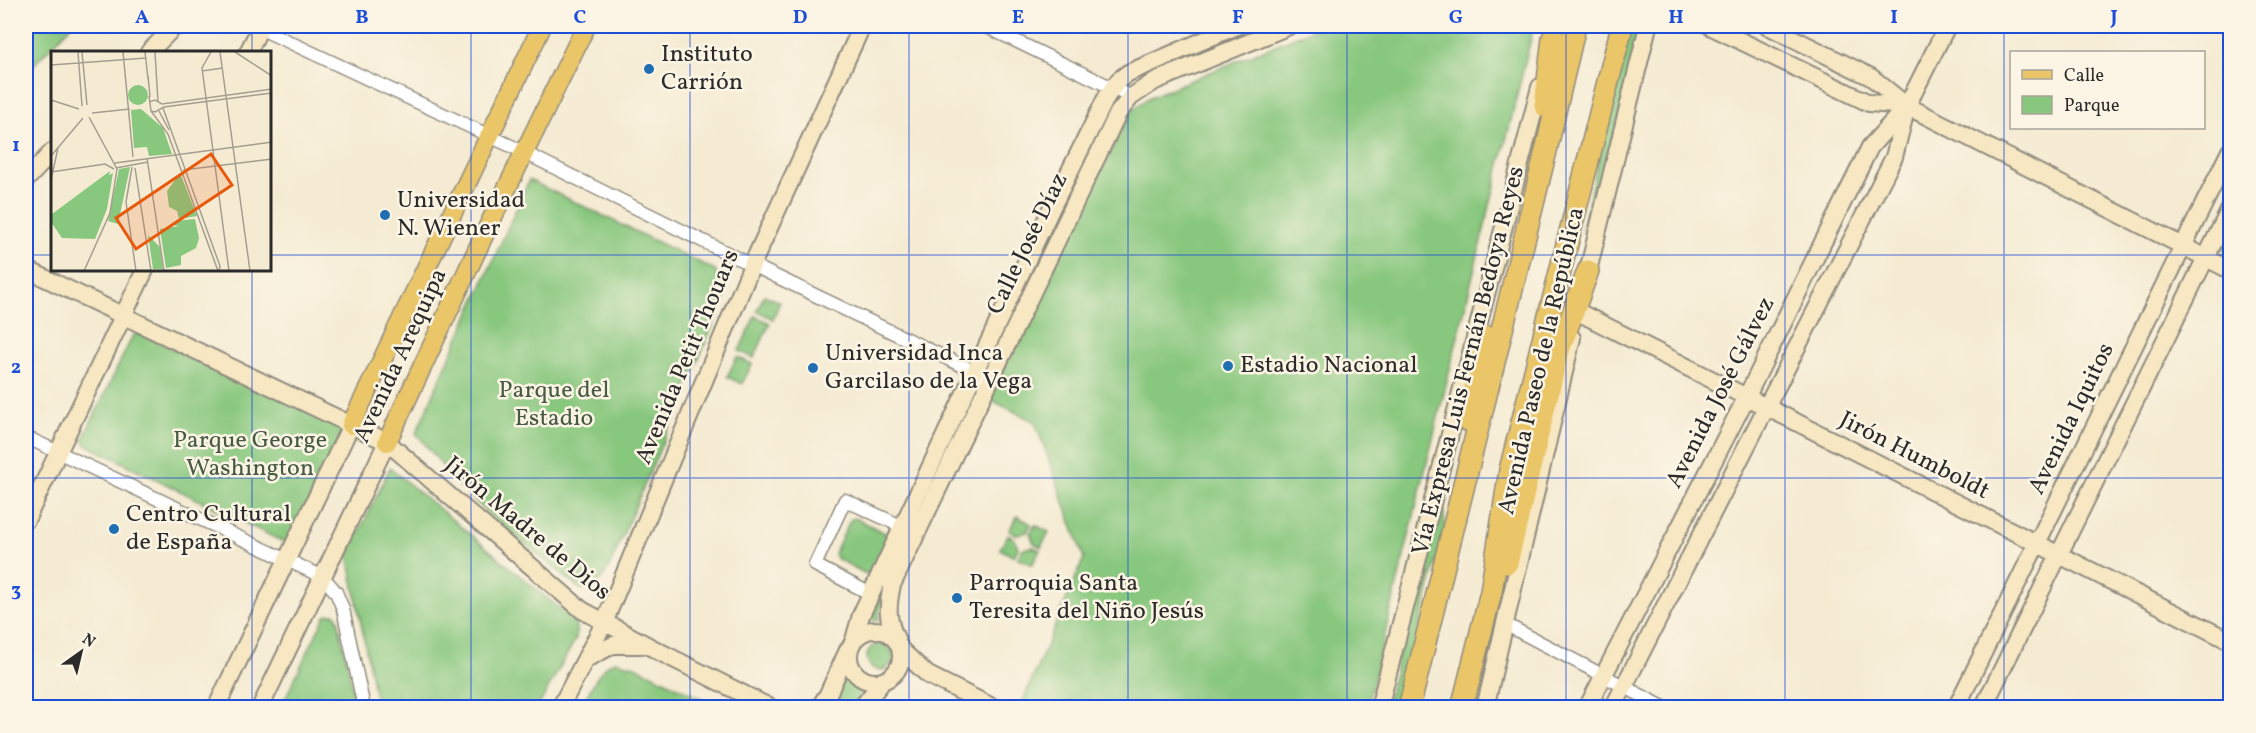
<svg xmlns="http://www.w3.org/2000/svg" width="2256" height="733" font-family="Vollkorn,serif">
	<style>
		.green { fill: #88c77e; stroke: #5a7954; stroke-width: 1.5 }
		.lines { fill: none; stroke-linecap: round; stroke-linejoin: round }
		.street-casing { stroke: #908b7f; stroke-width: 15 }
		.secondary-casing { stroke: #908b7f; stroke-width: 20 }
		.primary-casing { stroke: #908b7f; stroke-width: 21 }
		.highway-casing { stroke: #908b7f; stroke-width: 24 }
		.street { stroke: #fff; stroke-width: 12 }
		.secondary { stroke: #f7e8c3; stroke-width: 16 }
		.primary { stroke: #eac669; stroke-width: 18 }
		.highway { stroke: #eac669; stroke-width: 21 }
		.grid { fill: none; stroke: #1d4ed8; stroke-width: 1.5; stroke-opacity: 0.55 }
		.poi-dot { fill: #1f6fb2; stroke: #fcf5e5; stroke-width: 2 }
		.labels { text-anchor: middle; dominant-baseline: central; stroke-width: 5; stroke-linejoin: round; paint-order: stroke }
		.poi-label { font-size: 24px; fill: #2b2b2b; stroke: #fcf5e5; text-anchor: start }
		.street-label { font-size: 24px; fill: #2b2b2b; stroke: #fcf5e5 }
		.park-label { font-size: 24px; fill: #475a44; stroke: #fcf5e5 }
		.inset-road { fill: none; stroke: #a49e90; stroke-width: 1.5 }
		.view { fill: #e8590c; fill-opacity: 0.15; stroke: #e8590c; stroke-width: 3 }
		.inset-edge { fill: none; stroke: #2b2b2b; stroke-width: 3 }
		.neatline { fill: none; stroke: #1d4ed8; stroke-width: 2 }
		.grid-label { font-size: 20px; text-anchor: middle; font-weight: bold; fill: #1d4ed8 }
	</style>
	<rect width="100%" height="100%" fill="#fcf5e5"/>
	<filter id="ink" filterUnits="userSpaceOnUse"><feTurbulence type="fractalNoise" baseFrequency=".0167" numOctaves="2"/><feDisplacementMap in="SourceGraphic" scale="12" xChannelSelector="R" yChannelSelector="G"/><feConvolveMatrix kernelMatrix="1 2 1 2 8 2 1 2 1" color-interpolation-filters="sRGB"/></filter>
	<filter id="wash" filterUnits="userSpaceOnUse"><feTurbulence type="fractalNoise" baseFrequency=".008" numOctaves="4" result="noise"/><feDisplacementMap in="SourceGraphic" scale="24" xChannelSelector="R" yChannelSelector="G"/><feGaussianBlur stdDeviation="1.35" result="paint"/><feColorMatrix in="noise" values="0 0 0 0 0 0 0 0 0 0 0 0 0 0 0 0 0 1.4 0 .05"/><feComposite in="paint" operator="in"/></filter>
	<g filter="url(#wash)">
		<rect width="100%" height="100%" fill="#f5ebd3"/>
		<path class="green" d="M26,26H71L26,73Z
			M1321,26H1534L1367,707L1030,708L1022,703L1084,558L1035,422L989,399L1131,111L1148,98Z
			M1630,26H1645L1601,180L1581,233Z
			M529,180L715,270L726,295L608,570L595,588L580,589L492,517L454,480L416,433Z
			M2230,223V255L2220,244Z
			M764,295L780,302L773,319L757,311Z
			M755,316L770,323L754,358L739,351Z
			M139,333L337,424L343,431L291,539L283,542L85,444L83,439L133,335Z
			M737,357L752,364L742,384L727,377Z
			M944,455L947,457L883,591L878,621L868,619Z
			M390,468L570,617L576,626V638L538,707H377L348,555Z
			M1443,504L1445,527L1399,707L1385,708L1436,510Z
			M1017,516L1031,524L1027,532L1016,535L1009,531Z
			M855,518L887,534L889,539L871,573L866,574L836,558L834,554L850,520Z
			M1035,525L1049,532L1041,547L1034,543L1030,533Z
			M1008,535L1015,539L1018,548L1014,557L1000,549Z
			M1033,547L1040,550L1032,565L1018,558L1022,549Z
			M329,614H335L338,619L356,707H281L325,616Z
			M867 657a13 13 0 1 1 26 0a13 13 0 1 1-26 0Z
			M615,661L635,666L719,707H581C590,692 598,667 615,661Z
			M845,672L855,685L866,689L855,707L830,708Z"/>
	</g>
	<g filter="url(#ink)">
		<g class="lines">
			<defs>
				<path id="street" d="M255,26L511,146L727,253L992,380
					M985,26L1131,97
					M26,437L323,577L336,592L343,609L364,708
					M871,594L815,565L845,500L903,527
					M1505,624L1665,708"/>
				<path id="secondary" d="M1710,26L1869,103L1907,106
					M1768,26L1871,77L1907,106L2230,270
					M149,52L175,26
					M248,52L261,26
					M26,180L52,152
					M26,269L387,442L582,610L656,650L771,708
					M1585,283L1648,26
					M1578,312L2230,641
					M26,520L145,270
					M849 656a26 26 0 1 1 52 0a26 26 0 1 1-52 0Z
					M854,640L861,615L1051,209L1107,96L1119,80L1128,73L1237,26
					M897,641C887,620 887,608 892,585L1118,113L1131,97L1155,81L1289,26
					M901,650L928,675L994,708
					M586,659L613,645H641
					M216,708L351,425
					M260,708L387,442
					M560,708L604,623L752,265L862,26
					M819,708L828,694L848,650
					M861,708L883,681
					M1379,708L1540,87
					M1485,708L1572,338
					M1587,708L1746,398L1870,147L1904,109
					M1613,708L1894,157L1907,106L1947,26
					M1956,708L2230,151
					M1983,708L2230,209"/>
				<path id="primary" d="M351,425L542,26
					M387,442L485,233L586,26"/>
				<path id="highway" d="M1545,106L1553,38
					M1467,420L1487,337
					M1507,563L1557,356L1588,271
					M1409,708L1545,155L1575,26
					M1462,708L1491,592L1510,470L1622,26"/>
			</defs>
			<use href="#street" class="street-casing"/>
			<use href="#secondary" class="secondary-casing"/>
			<use href="#primary" class="primary-casing"/>
			<use href="#highway" class="highway-casing"/>
			<use href="#street" class="street"/>
			<use href="#secondary" class="secondary"/>
			<use href="#primary" class="primary"/>
			<use href="#highway" class="highway"/>
		</g>
	</g>
	<path class="grid" d="M252,26V52M471,26V708M690,26V708M909,26V708M1128,26V708M1347,26V708M1566,26V708M1785,26V708M2004,26V708M26,255H52M270,255H2230M252,270V708M26,478H2230"/>
	<g class="poi-dot">
		<circle cx="649" cy="69" r="6"/>
		<circle cx="385" cy="215" r="6"/>
		<circle cx="1228" cy="366" r="6"/>
		<circle cx="813" cy="368" r="6"/>
		<circle cx="114" cy="529" r="6"/>
		<circle cx="957" cy="598" r="6"/>
	</g>
	<g class="labels">
		<g class="poi-label">
			<text x="661" y="55">Instituto<tspan x="661" dy="28">Carrión</tspan></text>
			<text x="397" y="201">Universidad<tspan x="397" dy="28">N. Wiener</tspan></text>
			<text x="825" y="354">Universidad Inca<tspan x="825" dy="28">Garcilaso de la Vega</tspan></text>
			<text x="1240" y="366">Estadio Nacional</text>
			<text x="126" y="515">Centro Cultural<tspan x="126" dy="28">de España</tspan></text>
			<text x="969" y="584">Parroquia Santa<tspan x="969" dy="28">Teresita del Niño Jesús</tspan></text>
		</g>
		<g class="street-label">
			<text transform="translate(1028 244) rotate(-64)">Calle José Díaz</text>
			<text transform="translate(401 356) rotate(-65)">Avenida Arequipa</text>
			<text transform="translate(688 357) rotate(-67)">Avenida Petit Thouars</text>
			<text transform="translate(1469 361) rotate(-76)">Vía Expresa Luis Fernán Bedoya Reyes</text>
			<text transform="translate(1542 361) rotate(-77)">Avenida Paseo de la República</text>
			<text transform="translate(1721 393) rotate(-63)">Avenida José Gálvez</text>
			<text transform="translate(2072 419) rotate(-64)">Avenida Iquitos</text>
			<text transform="translate(1914 456) rotate(27)">Jirón Humboldt</text>
			<text transform="translate(527 529) rotate(40)">Jirón Madre de Dios</text>
		</g>
		<g class="park-label">
			<text x="554" y="391">Parque del<tspan x="554" dy="28">Estadio</tspan></text>
			<text x="250" y="441">Parque George<tspan x="250" dy="28">Washington</tspan></text>
		</g>
	</g>
	<g transform="translate(51 51)">
		<rect width="220" height="220" fill="#f5ebd3"/>
		<path d="M77 44a10 10 0 1 1 20 0a10 10 0 1 1-20 0ZM90,58L112,77L121,103L98,105L96,96L83,97L80,59ZM79,116L67,173L57,170L68,118ZM59,120L58,124L62,122L56,158L44,188L11,187L0,171L1,163ZM129,122L146,165L128,168L126,160L118,156L116,140ZM144,168L148,187L145,197L130,205V214L115,217L109,178L128,175L122,174L124,170ZM97,184L109,196L112,218H102Z" fill="#88c77e"/>
		<path class="inset-road" d="M27,1L31,55M31,1L36,54M72,1L82,106M94,1L97,28M104,1L107,51M160,1L151,17L178,220M169,1L199,220M184,1L221,25M0,14L95,7M151,20L172,17M97,25L99,46M98,45L100,60L104,61L113,56L221,42M0,49L28,58M98,51L104,49L111,53L221,38M112,57L169,215L168,220M100,60L117,83L167,220M108,60L118,79M41,62L79,58M0,105L32,67M96,107L113,220M64,112L221,91M81,116L75,151L85,220M65,117L97,111M84,117L100,220M132,119L221,108M0,121L54,113L63,118M0,129L7,97M33,220L59,162L66,118L38,66"/>
		<path class="view" d="M160,103L181,134L85,198L65,167Z"/>
		<rect width="220" height="220" class="inset-edge"/>
	</g>
	<rect width="2256" height="733" fill="none" stroke="#fcf5e5" stroke-width="66"/>
	<rect x="2010" y="51" width="195" height="78" fill="#fcf5e5" stroke="#a8a49b" stroke-width="1.5"/>
	<rect x="2022" y="70" width="30" height="9" fill="#eac669" stroke="#a8a49b" stroke-width="1.5"/>
	<text x="2064" y="81" font-size="18" fill="#2b2b2b">Calle</text>
	<rect x="2022" y="96" width="30" height="18" fill="#88c77e" stroke="#a8a49b" stroke-width="1.5"/>
	<text x="2064" y="111" font-size="18" fill="#2b2b2b">Parque</text>
	<g transform="translate(81 652) rotate(34)" stroke="#fcf5e5" stroke-width="4.5" paint-order="stroke">
	<path d="M0-4.5L10 22L0 15L-10 22Z" fill="#2b2b2b"/>
	<text y="-9" font-size="16" font-weight="bold" text-anchor="middle" fill="#2b2b2b">N</text>
	</g>
	<rect x="33" y="33" width="2190" height="667" class="neatline"/>
	<g class="grid-label">
		<text x="142" y="23">A</text>
		<text x="362" y="23">B</text>
		<text x="580" y="23">C</text>
		<text x="800" y="23">D</text>
		<text x="1018" y="23">E</text>
		<text x="1238" y="23">F</text>
		<text x="1456" y="23">G</text>
		<text x="1676" y="23">H</text>
		<text x="1894" y="23">I</text>
		<text x="2114" y="23">J</text>
		<text x="16" y="151">1</text>
		<text x="16" y="373">2</text>
		<text x="16" y="596">3</text>
	</g>
</svg>
